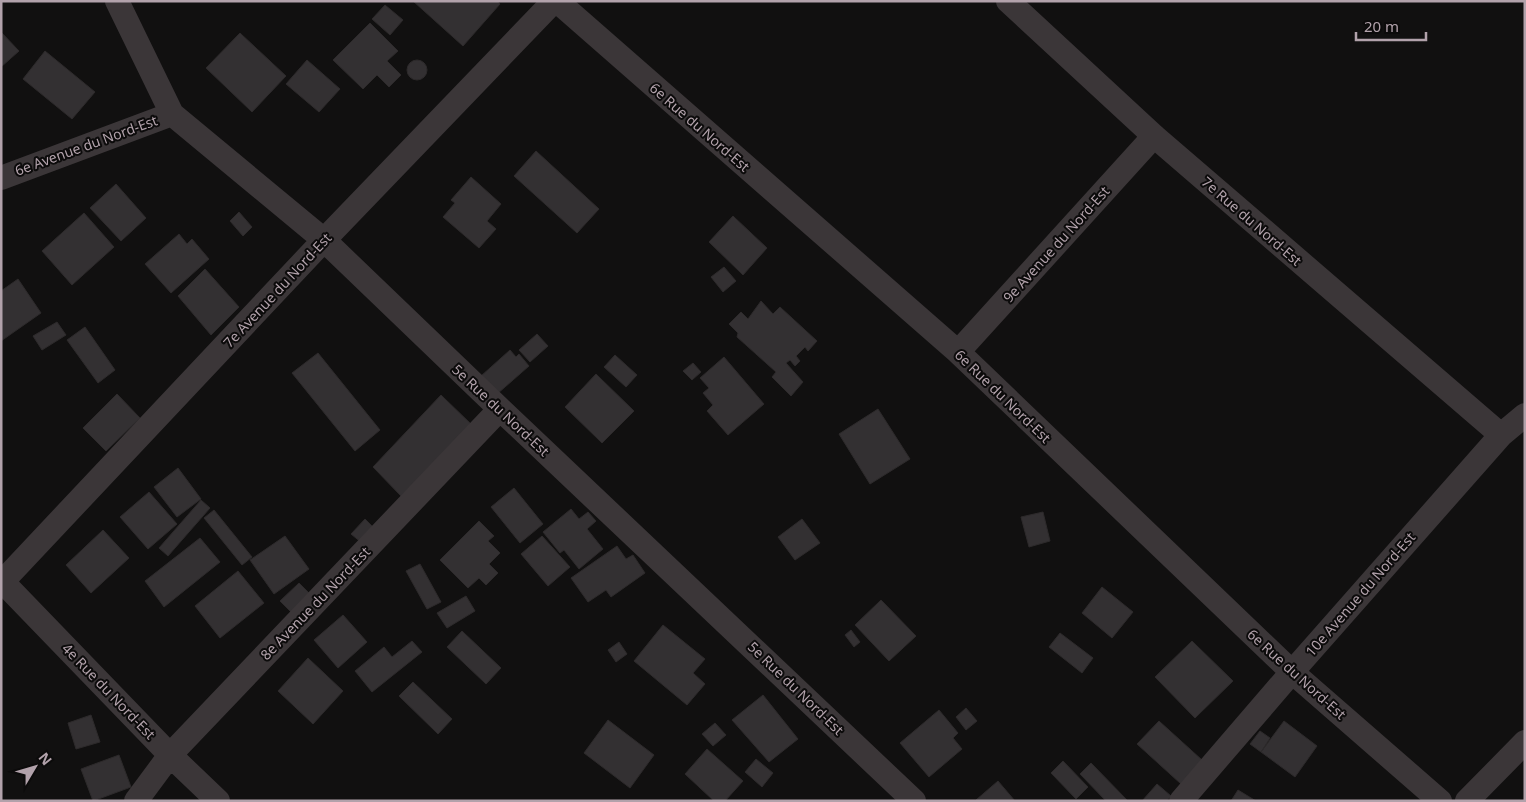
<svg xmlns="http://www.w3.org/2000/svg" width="1526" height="802" font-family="'Noto Sans',sans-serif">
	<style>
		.building { fill: #333032; stroke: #2d2a2b }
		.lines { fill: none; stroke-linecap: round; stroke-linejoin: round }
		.minor { stroke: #3b3638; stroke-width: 24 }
		.labels { text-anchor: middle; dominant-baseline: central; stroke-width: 4; stroke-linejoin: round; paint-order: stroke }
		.street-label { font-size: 14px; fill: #b2a2ab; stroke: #0c0b0b }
	</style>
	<rect width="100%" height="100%" fill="#111010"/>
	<path class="building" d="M413,1H497L500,4L463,46Z
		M385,5L403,20L390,35L372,19Z
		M370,23L398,51L387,61L401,75L389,87L377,75L363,89L333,60Z
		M1,32L19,51L1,67Z
		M240,33L286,76L252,112L206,68Z
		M45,51L95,92L72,119L23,79Z
		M407 70a10 10 0 1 1 20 0a10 10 0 1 1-20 0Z
		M307,60L340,89L319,112L286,84Z
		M536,151L599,209L577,233L514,176Z
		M471,177L501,204L487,221L496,229L479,248L443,217L455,203L451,200Z
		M116,184L146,218L121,241L90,208Z
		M239,212L252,227L243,236L230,221Z
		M84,213L114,247L72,285L42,251Z
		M733,216L767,248L743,275L709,242Z
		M179,234L187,244L192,239L209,259L171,293L145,264Z
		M724,267L736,281L723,292L711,277Z
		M205,269L239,307L211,335L178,296Z
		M18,279L41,313L1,341V291Z
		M761,301L773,314L780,307L817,341L808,351L805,347L796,356L800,361L795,366L790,360L786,363L803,382L791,396L772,377L776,372L737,337L738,333L729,324L741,312L748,319Z
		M57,322L66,335L42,350L33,336Z
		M85,327L115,370L98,383L67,340Z
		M537,334L548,346L530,362L519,350Z
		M510,350L516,357L519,354L529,366L497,394L481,376Z
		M318,353L380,430L355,451L292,373Z
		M615,355L637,375L626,387L604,367Z
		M724,357L764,404L728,435L707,411L713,405L703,393L709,388L700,378Z
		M693,363L701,372L692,380L683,371Z
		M596,374L634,411L602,443L565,407Z
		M117,394L140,418L106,451L83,428Z
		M441,395L472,425L401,496L373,467Z
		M878,409L910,459L870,484L839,434Z
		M178,468L201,499L177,517L154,487Z
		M514,488L543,524L520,543L491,507Z
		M149,492L177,524L148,549L120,517Z
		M201,500L210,508L168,556L159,548Z
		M571,509L579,519L588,512L596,521L587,529L603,549L579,569L564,550L560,553L543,532Z
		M214,510L252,557L242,565L204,518Z
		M1043,512L1050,541L1029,547L1021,517Z
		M365,519L375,529L362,543L351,534Z
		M802,519L820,543L795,560L778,537Z
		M479,521L494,536L488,541L500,553L489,564L498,573L486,585L479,578L468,588L440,560Z
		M103,530L129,558L91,593L66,565Z
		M285,536L309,569L274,594L250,560Z
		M542,536L570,567L548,586L521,554Z
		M200,538L220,562L164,607L145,581Z
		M617,546L626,559L633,555L645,573L611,597L606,590L588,602L571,578Z
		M420,564L441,602L427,609L406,571Z
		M238,571L264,603L220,638L195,606Z
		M299,583L310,594L291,612L280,601Z
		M1102,587L1133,612L1112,638L1082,613Z
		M466,596L475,611L447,628L437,613Z
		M881,600L916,636L889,661L855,625Z
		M343,615L367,642L338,668L314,640Z
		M663,625L705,659L693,673L705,684L687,705L634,661Z
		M851,630L860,642L854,647L845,635Z
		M462,631L501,668L486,684L447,647Z
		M1060,633L1093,658L1082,673L1049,647Z
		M412,641L422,652L372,692L355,671L384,647L392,657Z
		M1192,641L1233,681L1195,718L1155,677Z
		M619,642L627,654L616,662L608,650Z
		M308,658L343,691L313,724L278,691Z
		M413,682L452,719L438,734L399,696Z
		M763,695L798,739L769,762L732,720Z
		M966,708L977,721L966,730L956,717Z
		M939,710L958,733L953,738L962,749L929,777L900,743Z
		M91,715L100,742L76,749L68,723Z
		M608,720L654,755L630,788L584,753Z
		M1159,721L1202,760L1181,784L1137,744Z
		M1284,721L1317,746L1295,777L1261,752Z
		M715,723L726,735L713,746L702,734Z
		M1260,731L1270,738L1261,752L1250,744Z
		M707,749L743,781L725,801H714L685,774Z
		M119,755L131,787L93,801L81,769Z
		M756,759L773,773L762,787L745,772Z
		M1063,761L1088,787L1076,799L1051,773Z
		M1091,763L1128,801H1106L1080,774Z
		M998,781L1015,801H977L976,800Z
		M1157,784L1171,796L1167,801H1142Z
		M1238,790L1256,801H1231Z"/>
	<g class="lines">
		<path class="minor" d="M117,1L172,114L324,240L500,409L914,801
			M557,1L958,352L1292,672L1440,801
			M1008,1L1154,136L1501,435
			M1,178L172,114
			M958,352L1154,136
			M1,580L170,755L218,801
			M3,581L324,240L554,1
			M136,801L170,755L500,409
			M1181,801L1292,672L1501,435L1525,415
			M1467,801L1525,742"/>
	</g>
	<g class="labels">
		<g class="street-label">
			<text transform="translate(700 127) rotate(41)">6e Rue du Nord-Est</text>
			<text transform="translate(86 145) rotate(-20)">6e Avenue du Nord-Est</text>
			<text transform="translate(1252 221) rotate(41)">7e Rue du Nord-Est</text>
			<text transform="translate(1056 244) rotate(-48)">9e Avenue du Nord-Est</text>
			<text transform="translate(277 290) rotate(-47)">7e Avenue du Nord-Est</text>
			<text transform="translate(1003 396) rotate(44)">6e Rue du Nord-Est</text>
			<text transform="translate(501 410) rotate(43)">5e Rue du Nord-Est</text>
			<text transform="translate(1360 594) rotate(-49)">10e Avenue du Nord-Est</text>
			<text transform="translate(315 603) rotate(-46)">8e Avenue du Nord-Est</text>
			<text transform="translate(1297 674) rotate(42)">6e Rue du Nord-Est</text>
			<text transform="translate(796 688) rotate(44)">5e Rue du Nord-Est</text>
			<text transform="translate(109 691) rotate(46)">4e Rue du Nord-Est</text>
		</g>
	</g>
	<rect width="1526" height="802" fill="none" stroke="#b2a2ab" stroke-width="5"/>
	<g transform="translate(35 767) rotate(52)" stroke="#0c0b0b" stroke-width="4" paint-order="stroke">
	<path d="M0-4L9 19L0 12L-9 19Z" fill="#b2a2ab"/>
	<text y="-8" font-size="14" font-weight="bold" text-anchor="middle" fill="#b2a2ab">N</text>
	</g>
	<path d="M1356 32v8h70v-8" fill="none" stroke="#b2a2ab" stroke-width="2.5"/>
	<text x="1364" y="32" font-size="15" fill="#b2a2ab" stroke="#0c0b0b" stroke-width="4" paint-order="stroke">20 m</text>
</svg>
